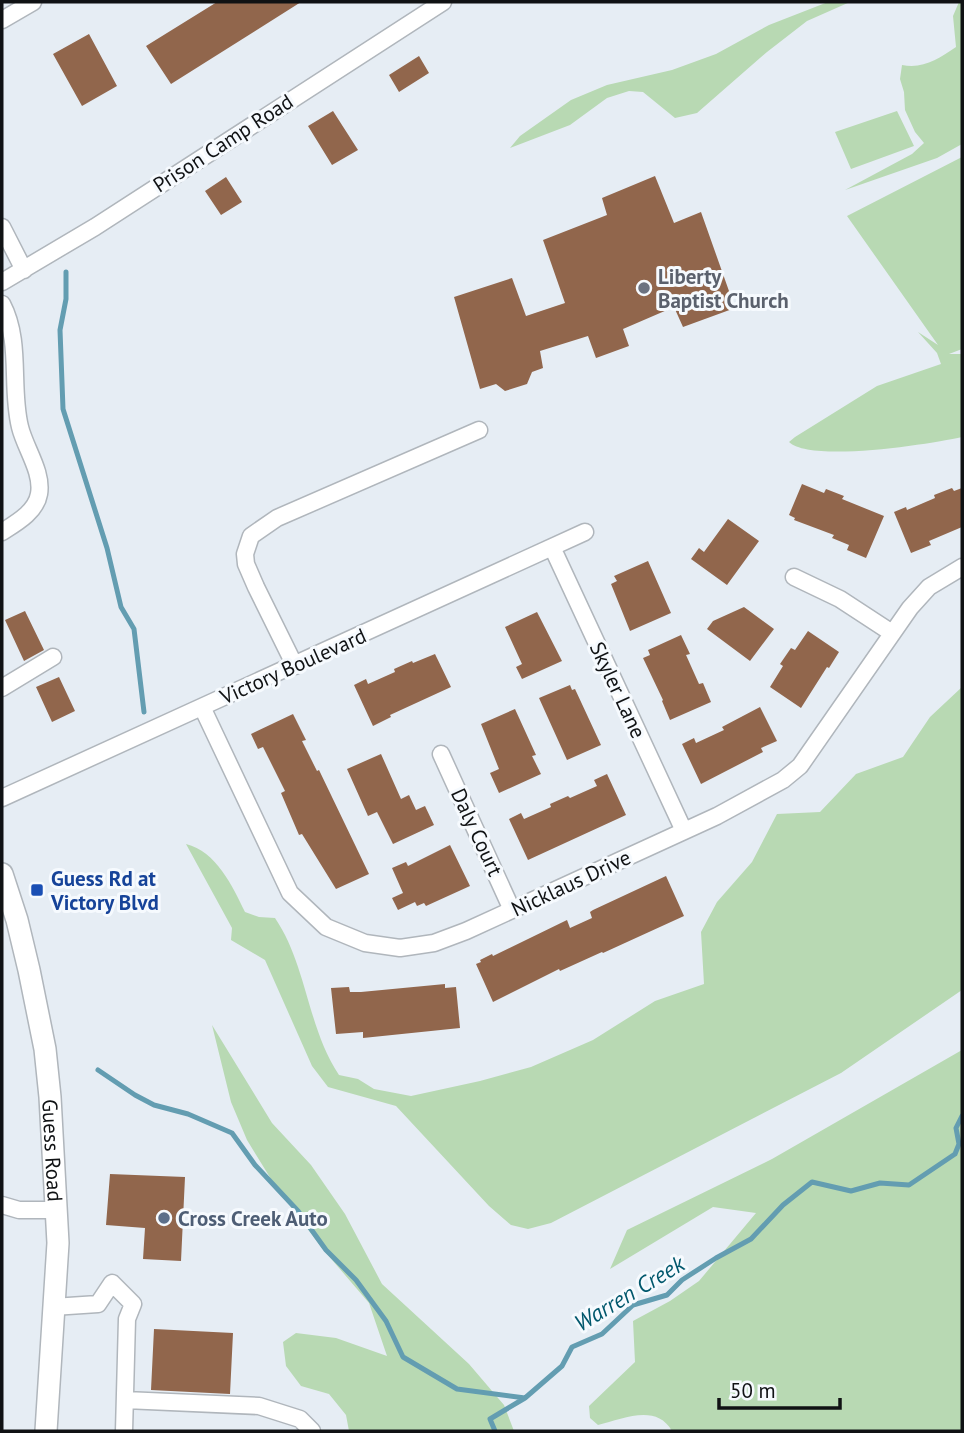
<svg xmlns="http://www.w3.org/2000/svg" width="964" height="1433" font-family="'PT Sans',sans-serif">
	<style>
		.green { fill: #b8d9b3 }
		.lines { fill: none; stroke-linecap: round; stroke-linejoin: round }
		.stream { stroke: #639db1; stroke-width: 5 }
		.building { fill: #91664c }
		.minor-casing { stroke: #b0b6bc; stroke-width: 19 }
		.major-casing { stroke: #b0b6bc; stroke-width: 24 }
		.minor { stroke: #fff; stroke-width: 16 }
		.major { stroke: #fff; stroke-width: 21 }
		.worship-dot { fill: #6b7280; stroke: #f6fafe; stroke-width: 2.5 }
		.transit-dot { fill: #1a4fb4; stroke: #f6fafe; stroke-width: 2.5 }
		.service-dot { fill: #5c6f8a; stroke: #f6fafe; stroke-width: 2.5 }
		.labels { text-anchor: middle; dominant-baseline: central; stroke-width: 6; stroke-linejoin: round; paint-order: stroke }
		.street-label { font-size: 21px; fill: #101214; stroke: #f6fafe }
		.worship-label { font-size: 21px; font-weight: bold; fill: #5b616d; stroke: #f6fafe; text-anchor: start }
		.transit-label { font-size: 21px; font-weight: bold; fill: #164399; stroke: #f6fafe; text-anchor: start }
		.service-label { font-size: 21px; font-weight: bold; fill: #4e5e75; stroke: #f6fafe; text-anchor: start }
		.water-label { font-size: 23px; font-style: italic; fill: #00576c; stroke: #f6fafe }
	</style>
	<rect width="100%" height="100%" fill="#e6edf4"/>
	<path class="green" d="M828,2H850L807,21L767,52L697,113L675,118L643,92L629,91L607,98L570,125L510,148L520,136L571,100L607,85L672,70L716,54L769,25Z
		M959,2H962V144L937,158L845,190L912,154L924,143L915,132L905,110L904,92L900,79L902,65C924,69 938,59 956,47L953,16Z
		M897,111L914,146L851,169L835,132Z
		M962,157V349L949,354H962V437C931,444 811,463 789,442L795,437L877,386L941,364L937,353L918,332L938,345L847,216Z
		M962,687V990L841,1073L551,1223L528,1229L511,1225L489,1206L396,1106L328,1087L312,1066L265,960L231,940L232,928L186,844C216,851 233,887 245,912L259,917L275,918C307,965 307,1027 339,1075L358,1079L374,1089L411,1096L480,1081L531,1067L593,1040L655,1001L704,984L701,932L717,902L752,862L777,814L820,812L856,774L903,757L930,717Z
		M212,1025L272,1123L311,1165L345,1214L382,1284L469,1364L504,1405L514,1431H349L346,1415L329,1394L301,1386L286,1366L283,1342L296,1333L336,1338L387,1356L369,1303L321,1247L271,1179L247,1140L231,1102Z
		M962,1050V1431H672C656,1403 623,1419 598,1425L590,1418L589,1406L635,1362L633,1321L670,1301L699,1281L756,1213L713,1207L610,1269L627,1230L772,1159Z"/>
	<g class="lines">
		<path class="stream" d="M66,272V299L60,330L63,409L107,548L121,607L134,629L144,712
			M98,1070L135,1095L154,1105L188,1114L232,1133L255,1165L298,1211L326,1250L356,1280L386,1321L403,1357L457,1389L525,1398
			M495,1431L490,1419L525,1398L562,1366L572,1347L602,1334L633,1305L667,1295L682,1280L716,1258L751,1239L783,1205L812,1182L851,1191L880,1183L909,1185L955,1154L959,1144L956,1128L962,1116"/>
	</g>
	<path class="building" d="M217,2H301L171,84L146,46Z
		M89,34L117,86L82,106L53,54Z
		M419,56L429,73L399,92L389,75Z
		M333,111L358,150L332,165L308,126Z
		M655,176L674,223L701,212L735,308L683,327L674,307L623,329L629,346L596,358L588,336L540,351L543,368L532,372L527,384L505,391L496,384L480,389L454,297L512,278L526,316L565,303L543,240L607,215L602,198Z
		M226,177L242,202L221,215L205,191Z
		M802,484L824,493L826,489L844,496L842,499L884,516L866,558L847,550L849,545L832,538L834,535L794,520L795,518L789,515Z
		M952,488L954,491L962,488V527L929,541L931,545L911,553L894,512L906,507L907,510L935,498L934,495Z
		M728,519L759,541L727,585L691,559L699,548L704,552Z
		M648,561L671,613L630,631L611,584L617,581L614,576Z
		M744,607L774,629L750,661L707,629L713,621Z
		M25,611L44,650L24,661L5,620Z
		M537,612L562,661L522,679L516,667L522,664L505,627Z
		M808,631L839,652L829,668L827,667L801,708L770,687L783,666L780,664L791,648L795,650Z
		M681,635L690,654L686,655L699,684L703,683L711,702L670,720L662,701L663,700L643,658L650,655L648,650Z
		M435,654L451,687L390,715L391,717L373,726L354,685L366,679L368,684L395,672L394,669L412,661L413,663Z
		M59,677L75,711L52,722L36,687Z
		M570,685L572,690L575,689L601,745L567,760L539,698Z
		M760,707L777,741L761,748L763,752L701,784L682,744L694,738L696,743L724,730L722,727Z
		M515,709L536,755L532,756L541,774L499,793L490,773L499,769L481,724Z
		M293,714L306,740L302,741L317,771L319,770L369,874L336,889L302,834L299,835L281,793L285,791L263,747L258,749L251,734Z
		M381,754L401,799L409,795L416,810L425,806L434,825L393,844L377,812L368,816L347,769Z
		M607,774L626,815L528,860L509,819L521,813L524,819L551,807L550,804L568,796L570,798L597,786L594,780Z
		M450,845L470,886L426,906L424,903L417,906L415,902L398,910L392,898L403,893L392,868L406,862L408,866Z
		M666,876L684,916L603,953L602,952L560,971L559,969L493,1002L476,964L481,962L480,960L492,954L493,956L567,920L570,928L592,918L590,912L593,910Z
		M445,984V988L456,987L460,1028L363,1038V1032L336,1034L331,988L349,987L350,992H361Z
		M110,1174L185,1177L181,1261L143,1259L145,1228L106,1225Z
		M154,1329L233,1333L230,1394L151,1390Z"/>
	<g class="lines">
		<defs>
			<path id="minor" d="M2,20L33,2
				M2,227L24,270
				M2,282L95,227L443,2
				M2,304C22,342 10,387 20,427C25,448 43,472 39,494C36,512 16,523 2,532
				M552,547L684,831
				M794,577L840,599L892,633
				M295,666L256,587L246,564L245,554L251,536L277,518L479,430
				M2,688L53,657
				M202,707L290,893L326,927L365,943L400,948L434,943L466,931L717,816L783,780L800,766L910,608L929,587L962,567
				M441,754L512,910
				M2,798L585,532
				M2,1205L19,1210H57
				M53,1307L98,1304L112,1283L133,1304L127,1319L124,1431
				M125,1400L259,1406L300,1419L312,1431"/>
			<g id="major">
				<path id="s1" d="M2,874L17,920L29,970L45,1049L50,1097L58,1243L46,1431"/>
			</g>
		</defs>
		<use href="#minor" class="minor-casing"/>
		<use href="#major" class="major-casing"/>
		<use href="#minor" class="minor"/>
		<use href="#major" class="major"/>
	</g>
	<circle class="worship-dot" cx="644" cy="288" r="7"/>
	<rect class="transit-dot" x="30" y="883" width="14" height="14" rx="3.5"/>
	<circle class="service-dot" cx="164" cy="1218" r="7"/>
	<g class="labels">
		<g class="street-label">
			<text transform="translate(223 143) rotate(-33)">Prison Camp Road</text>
			<text transform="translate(293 666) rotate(-24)">Victory Boulevard</text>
			<text transform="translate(618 690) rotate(65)">Skyler Lane</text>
			<text transform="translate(477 832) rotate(65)">Daly Court</text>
			<text transform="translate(571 883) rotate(-25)">Nicklaus Drive</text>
			<text stroke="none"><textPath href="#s1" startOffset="282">Guess Road</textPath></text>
		</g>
		<g class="worship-label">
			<text x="658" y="276">Liberty<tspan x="658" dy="24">Baptist Church</tspan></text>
		</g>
		<g class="transit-label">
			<text x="51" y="878">Guess Rd at<tspan x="51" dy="24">Victory Blvd</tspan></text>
		</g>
		<g class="service-label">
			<text x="178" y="1218">Cross Creek Auto</text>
		</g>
		<g class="water-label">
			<text transform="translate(629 1293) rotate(-31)">Warren Creek</text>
		</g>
	</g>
	<rect width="964" height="1433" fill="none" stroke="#101214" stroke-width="7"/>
	<path d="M719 1398v10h121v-10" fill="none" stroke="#101214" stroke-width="3.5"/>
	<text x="730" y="1398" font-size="21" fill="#101214" stroke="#f6fafe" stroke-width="5" paint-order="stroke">50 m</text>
</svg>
